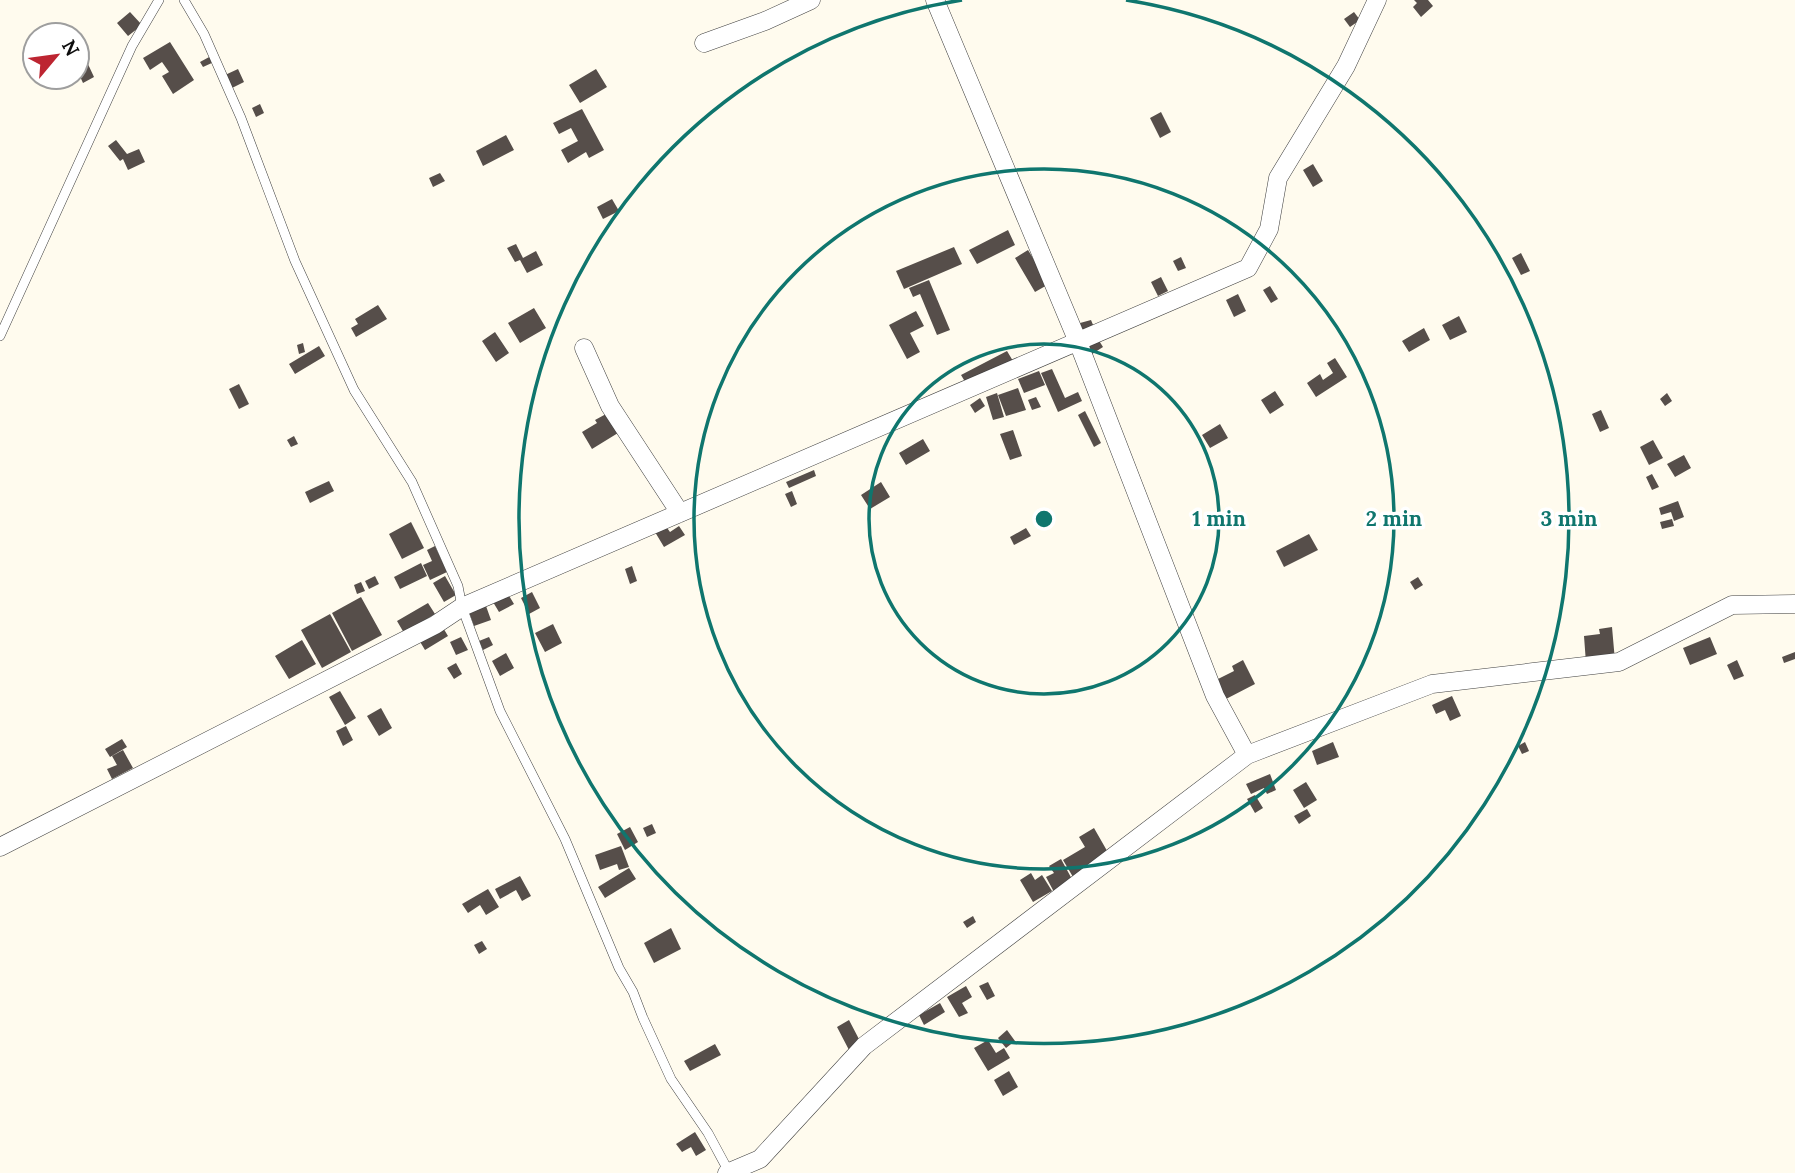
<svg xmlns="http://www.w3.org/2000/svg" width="1795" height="1173" font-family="Lora,serif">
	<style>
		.building { fill: #564e4a }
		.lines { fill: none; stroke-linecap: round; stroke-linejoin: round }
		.lane-casing { stroke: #404040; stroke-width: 10 }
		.street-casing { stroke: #404040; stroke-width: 19 }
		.lane { stroke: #fff; stroke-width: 9 }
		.street { stroke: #fff; stroke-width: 18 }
		.ring { fill: none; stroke: #0f766e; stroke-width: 3.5 }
		.centre { fill: #0f766e; stroke: #fff; stroke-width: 3.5 }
		.ring-label { font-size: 21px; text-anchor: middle; font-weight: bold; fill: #0f766e; stroke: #fff; stroke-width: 7; stroke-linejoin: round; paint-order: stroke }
	</style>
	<rect width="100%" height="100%" fill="#fffbee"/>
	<path class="building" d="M1414,0H1428L1433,6L1421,17L1413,7L1417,3Z
		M130,12L142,25L128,36L117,23Z
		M1354,12L1360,20L1350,27L1344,19Z
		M170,42L194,80L173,94L162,76L169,72L162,62L150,70L143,58Z
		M211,56L214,62L203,67L200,62Z
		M87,62L94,77L83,83L77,70V66Z
		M238,69L244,82L232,88L225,75Z
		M596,69L607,87L580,103L569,85Z
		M260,104L264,113L256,117L252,108Z
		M582,109L604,150L589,158L586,152L568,163L561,150L578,141L571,128L559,134L553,123Z
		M1161,112L1171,132L1160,138L1150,118Z
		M506,135L514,150L483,166L476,151Z
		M116,140L127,154L139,149L145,162L128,170L123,159L120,161L108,146Z
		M1313,164L1323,181L1313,187L1303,170Z
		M440,173L445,181L433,187L429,178Z
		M612,199L619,211L603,219L597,207Z
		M1008,230L1015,245L977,264L969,250Z
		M516,244L523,258L536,251L543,265L527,273L520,260L515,262L507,248Z
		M954,247L962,264L904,289L896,271Z
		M1028,250L1049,284L1035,292L1015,258Z
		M1521,253L1530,271L1521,275L1512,258Z
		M1181,257L1186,268L1178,271L1173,261Z
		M1161,277L1168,291L1158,296L1151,282Z
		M929,280L950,330L937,335L920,294L913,297L909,288Z
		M1270,286L1278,299L1271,303L1263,290Z
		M1238,294L1246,311L1234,317L1226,300Z
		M378,305L387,319L356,337L351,328L358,324L355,319Z
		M534,308L546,328L520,343L508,323Z
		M916,311L924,326L910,333L920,352L907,359L889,325Z
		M1459,316L1467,332L1450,340L1442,325Z
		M1091,320L1096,332L1085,336L1080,323Z
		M1424,328L1430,340L1409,352L1402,341Z
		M495,332L509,353L496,362L482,341Z
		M1098,339L1103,347L1089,356L1083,348Z
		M303,343L305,352L299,354L297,345Z
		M319,346L325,356L295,374L289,364Z
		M1007,351L1013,361L967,385L961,375Z
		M1335,358L1347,377L1316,397L1307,383L1320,374L1323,380L1333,373L1327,363Z
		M1052,369L1065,398L1078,392L1082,401L1058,412L1041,373Z
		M1039,371L1045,385L1024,393L1018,379Z
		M239,384L249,404L239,409L229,389Z
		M1018,388L1026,410L1006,416L998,395Z
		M1275,391L1284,405L1270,414L1261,400Z
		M997,393L1004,417L993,420L986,397Z
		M1667,393L1672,401L1665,406L1660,399Z
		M1036,397L1041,407L1032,410L1028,400Z
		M980,398L985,406L975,413L970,405Z
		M1601,410L1609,428L1600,432L1592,414Z
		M1085,411L1101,443L1094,447L1078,415Z
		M606,414L618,433L592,449L582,432L597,423L595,420Z
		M1220,424L1228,438L1210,448L1202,435Z
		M1013,430L1022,456L1010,460L1000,434Z
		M294,436L298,444L291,447L287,440Z
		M923,439L930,451L906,465L899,453Z
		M1653,440L1663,458L1649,465L1640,447Z
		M1684,455L1691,468L1675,477L1667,464Z
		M814,470L816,476L789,488L786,482Z
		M1652,474L1659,487L1652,490L1646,477Z
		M329,481L334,491L310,503L305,492Z
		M881,482L890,497L870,509L861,495Z
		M792,491L797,504L791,507L785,494Z
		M1678,501L1684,517L1674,521L1671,512L1661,515L1659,508Z
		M1672,519L1674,526L1662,529L1660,522Z
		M411,522L424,548L402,559L389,534Z
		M665,525L670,532L679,526L685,535L664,547L655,532Z
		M1026,528L1031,536L1014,545L1010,537Z
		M1309,534L1318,550L1284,567L1276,551Z
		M435,546L447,572L430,580L423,565L432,561L427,550Z
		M421,563L427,576L400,589L394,577Z
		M632,566L637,581L630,584L625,569Z
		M375,576L379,584L369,589L365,581Z
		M445,576L456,595L444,602L433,583Z
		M1418,577L1423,585L1415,590L1410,582Z
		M361,582L365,591L357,594L354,585Z
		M532,592L540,608L529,614L521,598Z
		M508,594L514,604L499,612L493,602Z
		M361,597L382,635L352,651L332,613Z
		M428,603L435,614L404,633L397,621Z
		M486,606L491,620L474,626L469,612Z
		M330,614L351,652L322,668L301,630Z
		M553,624L562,643L545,652L535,633Z
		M442,626L448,636L425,650L419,640Z
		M1612,627L1615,661L1586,663L1584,636L1600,634L1599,629Z
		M461,637L468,650L456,655L450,642Z
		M489,637L493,645L483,650L479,641Z
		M1710,637L1717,654L1690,665L1683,648Z
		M302,640L316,664L289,679L275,656Z
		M1795,652V659L1784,663L1782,657Z
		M506,653L514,668L500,676L492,661Z
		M1243,660L1255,684L1226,699L1216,680L1234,671L1232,666Z
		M1737,660L1744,676L1734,680L1727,665Z
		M456,663L462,674L454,679L447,668Z
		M340,691L356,718L345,725L329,697Z
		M1452,696L1461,716L1450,721L1445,710L1436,714L1432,705Z
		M381,708L392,728L379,736L367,716Z
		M346,726L353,740L343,746L336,731Z
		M122,739L127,747L110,757L105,749Z
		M1333,742L1339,757L1317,765L1312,751Z
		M1525,742L1529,751L1522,754L1518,746Z
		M123,750L133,768L112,779L107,769L117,765L112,756Z
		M1270,774L1276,790L1267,794L1264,788L1251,794L1246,784Z
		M1306,782L1317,800L1304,808L1293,790Z
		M1255,795L1263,808L1255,813L1247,799Z
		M1307,809L1311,816L1299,824L1294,816Z
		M652,824L656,833L647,837L643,828Z
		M630,827L638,842L625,850L617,834Z
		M1094,828L1110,856L1073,877L1063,860L1085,847L1079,837Z
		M621,846L629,867L619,870L617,864L600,870L595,855Z
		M1061,859L1073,881L1054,892L1046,877L1054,873L1049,866Z
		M629,868L636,879L605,898L598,887Z
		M1031,873L1035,880L1042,875L1052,891L1033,902L1020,880Z
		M520,876L531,896L522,901L516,890L500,899L495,889Z
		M488,889L499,907L486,915L480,905L468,913L462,904Z
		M973,916L976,922L967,928L963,922Z
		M671,928L681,949L654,963L644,943Z
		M482,941L487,949L479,954L474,945Z
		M988,982L995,996L987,1000L979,986Z
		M966,986L972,997L962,1003L968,1013L959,1017L947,997Z
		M940,1003L945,1012L924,1025L919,1015Z
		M849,1020L861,1043L849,1050L837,1027Z
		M1007,1030L1015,1041L1006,1048L998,1038Z
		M988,1040L996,1053L1004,1048L1010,1058L988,1071L974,1048Z
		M715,1044L721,1055L690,1071L684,1061Z
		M1009,1071L1018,1087L1003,1096L994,1080Z
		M695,1132L706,1150L696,1156L691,1147L682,1152L676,1144Z"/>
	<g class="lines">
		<defs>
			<path id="lane" d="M184,0L204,34L241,118L295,261L354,390L412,482L458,586L462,607L500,711L565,839L619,968L633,992L643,1018L671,1079L708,1133L729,1172
				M0,336L132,46L159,0"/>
			<path id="street" d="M935,0L1078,342L1215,696L1247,755
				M704,43L765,21L811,0
				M584,348L610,406L680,513
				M0,847L435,625L462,607L1248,268L1269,229L1278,178L1346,66L1377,0
				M727,1173L760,1159L864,1046L1247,755L1432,684L1619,662L1732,605L1795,604"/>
		</defs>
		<use href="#lane" class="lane-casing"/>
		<use href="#street" class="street-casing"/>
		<use href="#lane" class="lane"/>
		<use href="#street" class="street"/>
	</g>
	<g class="ring">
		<circle cx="1044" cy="519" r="175"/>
		<circle cx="1044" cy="519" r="350"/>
		<path d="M1126 0A525 525 0 1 1 962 0"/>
	</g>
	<circle cx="1044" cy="519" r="10" class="centre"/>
	<g class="ring-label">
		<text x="1219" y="526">1 min</text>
		<text x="1394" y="526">2 min</text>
		<text x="1569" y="526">3 min</text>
	</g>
	<g transform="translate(56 56) rotate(61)"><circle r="33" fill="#ffffff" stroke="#9e9e9e" stroke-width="2"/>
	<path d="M0-5L12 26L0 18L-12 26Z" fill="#bd2531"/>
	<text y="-10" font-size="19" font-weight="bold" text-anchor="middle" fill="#0d0d0d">N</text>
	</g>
</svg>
